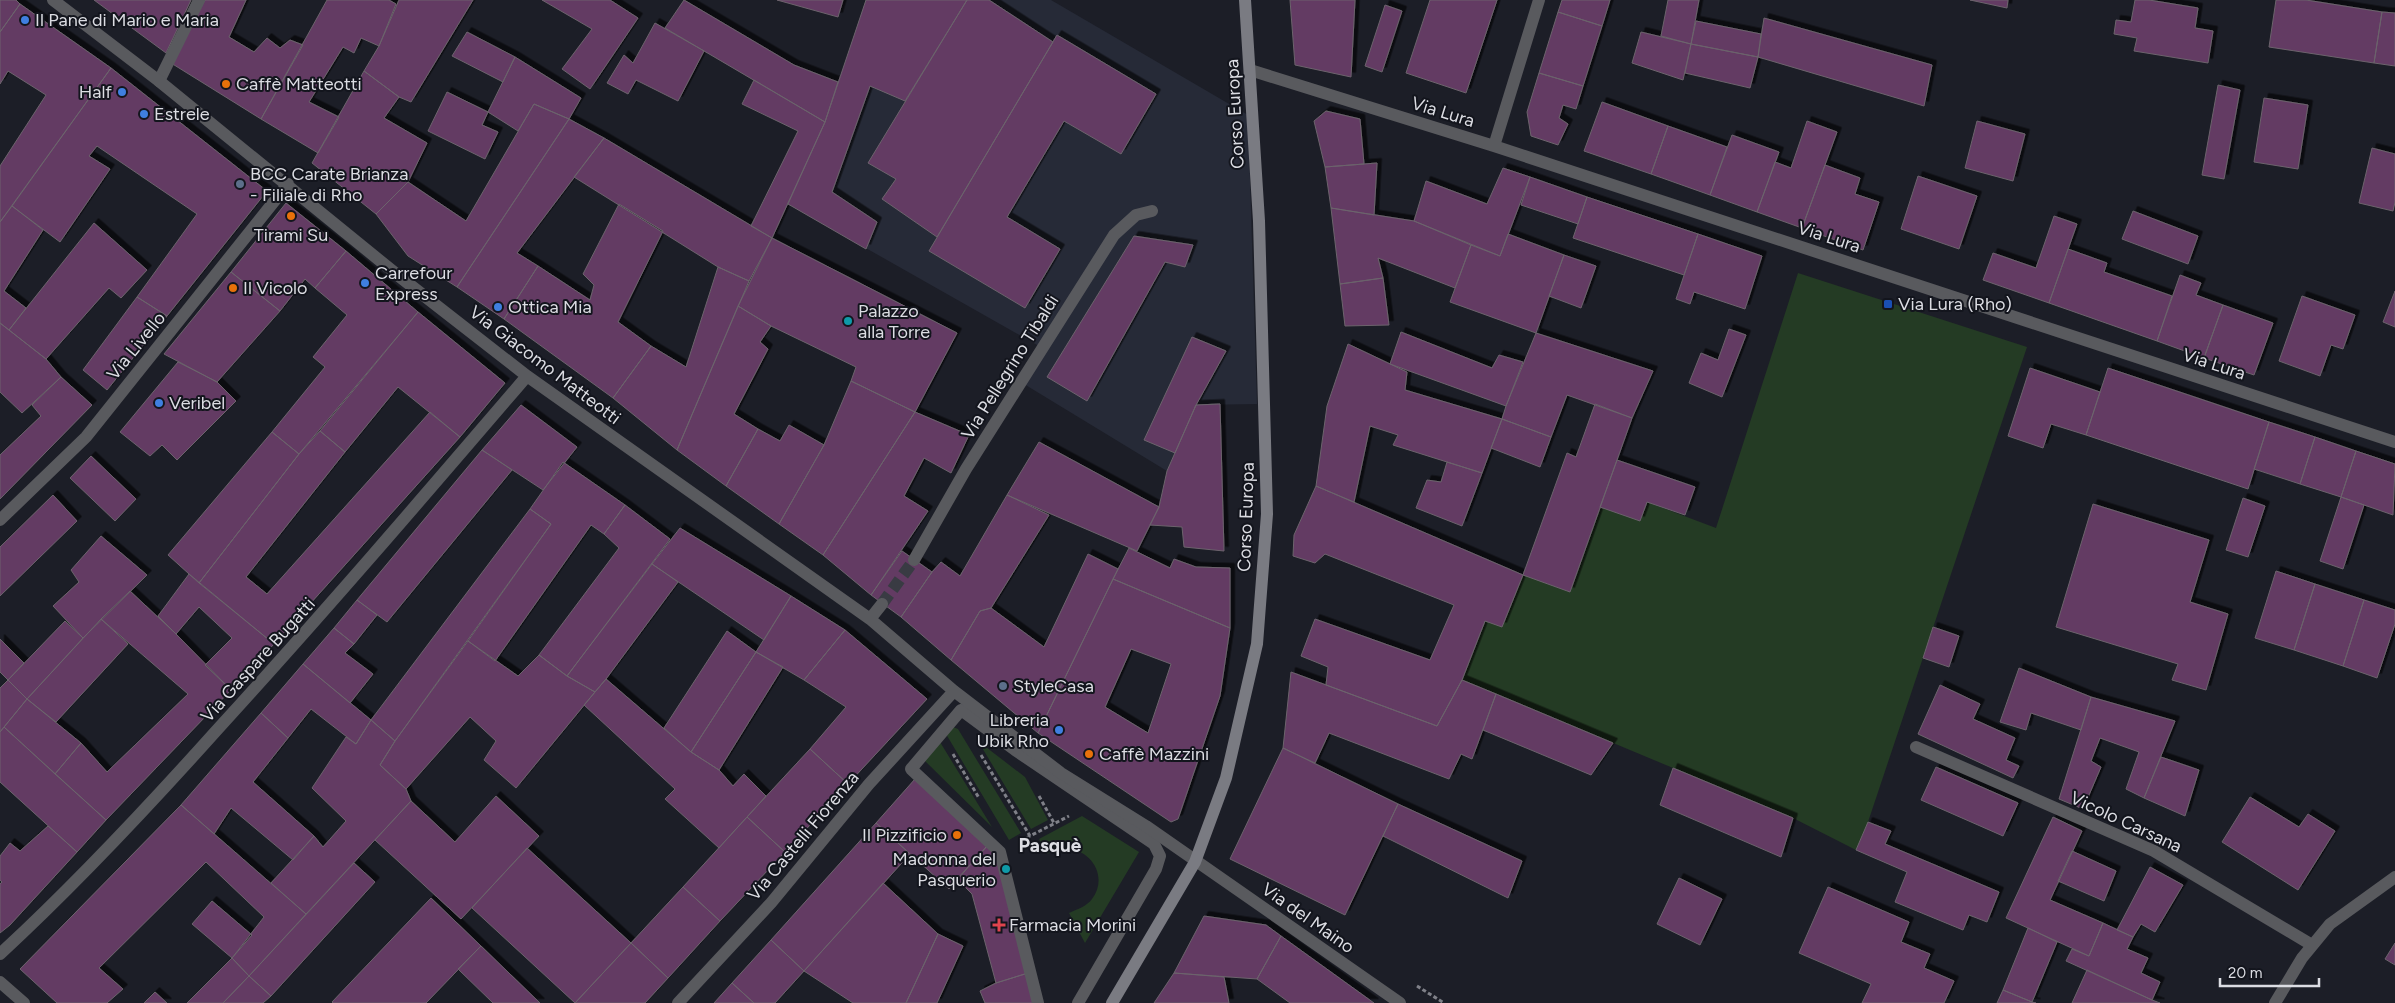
<svg xmlns="http://www.w3.org/2000/svg" width="2395" height="1003" font-family="Figtree,sans-serif">
	<style>
		.built { fill: #262a37 }
		.green { fill: #243b24 }
		.building { fill: #633b64; stroke: #6c636c; fill-rule: evenodd; filter: url(#shadow) }
		.lines { fill: none; stroke-linecap: round; stroke-linejoin: round }
		.minor-tunnel { stroke: #393b43; stroke-width: 12; stroke-dasharray: 12 6; stroke-linecap: butt }
		.path { stroke: #7f8088; stroke-width: 3; stroke-dasharray: 4 2.5; stroke-linecap: butt }
		.pedestrian { stroke: #595a5e; stroke-width: 12 }
		.minor { stroke: #595a5e; stroke-width: 12 }
		.secondary { stroke: #7a7b82; stroke-width: 12 }
		.shop-dot { fill: #3f7fe0; stroke: #13151d; stroke-width: 2 }
		.food-dot { fill: #e8710a; stroke: #13151d; stroke-width: 2 }
		.service-dot { fill: #5c6f8a; stroke: #13151d; stroke-width: 2 }
		.transit-dot { fill: #1a4fb4; stroke: #13151d; stroke-width: 2 }
		.culture-dot { fill: #0f9aa8; stroke: #13151d; stroke-width: 2 }
		.health-dot { fill: #e0444e; stroke: #13151d; stroke-width: 2 }
		.labels { text-anchor: middle; dominant-baseline: central; stroke-width: 4; stroke-linejoin: round; paint-order: stroke }
		.poi-label { font-size: 18px; fill: #dcdde3; stroke: #13151d; text-anchor: start }
		.street-label { font-size: 18px; fill: #dcdde3; stroke: #13151d }
		.neighbourhood-label { font-size: 19px; font-weight: bold; fill: #dcdde3; stroke: #13151d }
	</style>
	<defs>
		<filter id="shadow"><feDropShadow dx="4.5" dy="-4.5" stdDeviation="0" flood-color="#0009"/></filter>
	</defs>
	<rect width="100%" height="100%" fill="#1c1e27"/>
	<path class="built" d="M866,0H1051L1248,115L1257,404L1196,405L1167,471L1024,384L1046,350L788,204L825,122Z"/>
	<path class="green" d="M1798,273L2027,347L1868,822L1856,850L1793,818L1462,680L1485,621L1502,627L1523,575L1570,592L1600,507L1640,521L1647,502L1716,528Z
		M953,727L958,729L1021,833L1009,840L946,734Z
		M978,741L1025,777L1048,820L1031,829Z
		M940,742L992,827L924,760Z
		M1082,816L1139,852L1085,943L1069,913C1078,909 1087,906 1092,899C1113,871 1080,835 1047,854L1039,839Z"/>
	<path class="building" d="M0,0H16L20,4L0,32Z
		M94,0H191L166,53Z
		M205,0H246L229,37L254,52L267,38L280,48L290,40L303,45L261,119L171,63Z
		M327,0H389L396,4L379,46L361,38L354,53L343,47L309,102L339,117L318,153L261,119Z
		M399,0H473L411,102L399,97L364,71L379,46Z
		M542,0H610L638,18L590,89L562,69L592,29Z
		M684,0L794,65L838,82L825,122L665,28Z
		M777,0H843L838,17Z
		M866,0H967L905,101L870,86L832,192L877,222L866,249L788,204L825,122Z
		M967,0H989L1053,42L937,237L882,199L896,179L868,163Z
		M1290,0H1355L1351,77L1295,65Z
		M1430,0H1497L1466,93L1406,73Z
		M1562,0H1610L1602,26L1558,12Z
		M1668,0H1699L1691,44L1661,36Z
		M1970,0H2008L2007,8Z
		M2135,0H2149L2198,8L2195,28L2213,31L2208,63L2134,51L2137,38L2114,34L2116,20L2131,22Z
		M2276,0H2306L2382,12L2374,63L2269,47Z
		M20,4L111,68L0,222V166L46,95L8,71L0,84V32Z
		M1385,5L1402,11L1382,72L1365,66Z
		M1558,12L1602,26L1583,86L1539,73Z
		M2382,12L2395,13V66L2374,63Z
		M1764,18L1932,65L1924,106L1758,57Z
		M1696,21L1761,34L1758,57L1691,44Z
		M655,23L704,51L678,101L636,80L628,94L607,83L624,55L633,63Z
		M467,32L515,57L503,82L452,56Z
		M1641,32L1691,44L1683,80L1632,63Z
		M1057,35L1156,94L1121,154L1064,121L1007,217L1060,249L1025,308L929,251Z
		M1691,44L1758,57L1750,88L1685,73Z
		M515,57L581,98L569,119L534,104L518,131L488,112Z
		M111,68L267,191L167,316L137,297L197,214L97,146L89,156L110,169L60,242L12,206Z
		M364,71L399,97L384,118L427,143L408,182L376,214L312,163Z
		M1539,73L1583,86L1576,109L1563,105L1559,118L1568,124L1558,145L1531,136L1527,112Z
		M754,80L825,122L772,238L751,226L798,131L742,104Z
		M2218,85L2240,90L2224,179L2202,175Z
		M447,92L488,112L482,125L498,132L485,159L428,131Z
		M2264,98L2308,105L2298,169L2254,162Z
		M1602,102L1668,126L1651,174L1584,151Z
		M534,104L569,119L457,287L408,256L376,214L408,182L466,221Z
		M1326,111L1360,119L1364,164L1325,167L1314,121Z
		M569,119L604,138L517,253L538,266L504,319L457,287Z
		M1807,121L1837,132L1802,228L1757,212L1775,162L1791,168Z
		M1977,121L2025,134L2013,181L1965,168Z
		M1668,126L1727,147L1710,195L1651,174Z
		M1732,135L1779,152L1757,212L1710,195Z
		M604,138L772,238L749,281L718,267L574,177Z
		M2372,148L2395,154V202L2393,211L2359,203Z
		M1377,163L1374,215L1331,208L1325,167Z
		M1825,165L1860,178L1855,194L1879,202L1863,250L1802,228Z
		M1503,168L1530,177L1500,256L1414,221L1426,181L1487,204Z
		M1918,176L1977,196L1959,249L1901,229Z
		M1530,177L1587,197L1578,224L1521,205Z
		M1587,197L1698,234L1684,275L1573,238Z
		M286,203L346,251L315,288L305,279L280,311L231,272Z
		M619,204L663,231L618,322L651,346L613,398L504,319L538,266L590,300L594,285L583,274Z
		M12,206L43,230L4,291L26,308L9,330L0,323V222Z
		M1331,208L1414,221L1471,245L1455,288L1378,258L1383,278L1340,284Z
		M2133,211L2198,236L2188,264L2122,239Z
		M2054,216L2077,224L2049,303L1983,280L1993,253L2036,268Z
		M94,223L147,270L121,298L109,288L46,359L9,330Z
		M1508,234L1564,255L1536,333L1450,302L1471,245L1500,256Z
		M1698,234L1762,256L1745,309L1694,292L1690,304L1676,299Z
		M1134,236L1193,245L1185,267L1165,262L1087,401L1047,377Z
		M772,238L957,333L915,412L851,381L856,367L771,326L738,306Z
		M2068,249L2107,263L2104,272L2172,296L2157,341L2049,303Z
		M346,251L418,312L299,454L272,432L325,367L313,357L347,315L315,288Z
		M1564,255L1596,266L1581,308L1549,296Z
		M718,267L749,281L677,450L613,398L651,346L686,367Z
		M231,272L280,311L217,382L164,354Z
		M2180,275L2201,283L2196,295L2223,305L2204,358L2157,341Z
		M1383,278L1389,325L1345,326L1340,284Z
		M2395,291V327L2383,322Z
		M2302,296L2355,315L2343,349L2331,345L2320,376L2279,361Z
		M137,297L167,316L107,390L83,370Z
		M2223,305L2273,323L2254,375L2204,358Z
		M738,306L771,326L760,342L768,349L734,414L758,429L726,486L677,450Z
		M418,312L505,383L460,437L398,387L345,452L320,431Z
		M0,323L46,359L61,377L22,413L0,392Z
		M1729,329L1746,335L1722,397L1689,383L1701,353L1718,360Z
		M1401,332L1492,368L1499,355L1523,362L1506,406L1390,364Z
		M1536,333L1653,371L1632,418L1567,395L1551,437L1502,419L1506,406Z
		M1192,337L1226,351L1196,405L1175,453L1144,440Z
		M1348,344L1407,372L1405,390L1502,419L1482,473L1393,445L1398,435L1370,426L1354,502L1316,486L1327,406Z
		M178,362L217,382L236,401L177,460L162,445L150,456L120,432Z
		M2030,368L2100,392L2086,435L2051,424L2043,448L2008,436Z
		M2108,368L2269,422L2248,489L2086,435Z
		M61,377L92,405L0,499V455L41,416L32,405Z
		M851,381L915,412L823,555L779,524L824,445Z
		M1220,404L1224,551L1184,547L1182,527L1150,525L1159,507L1167,471L1196,405Z
		M1595,404L1632,418L1570,592L1523,575L1567,453L1576,457Z
		M521,405L577,447L543,490L482,450Z
		M430,412L460,437L274,644L199,583L299,454L320,431L345,452L246,577L267,594Z
		M915,412L969,435L951,473L924,458L904,496L928,511L871,595L823,555Z
		M1502,419L1551,437L1540,467L1491,448Z
		M2269,422L2315,437L2300,484L2254,469Z
		M789,425L824,445L779,524L726,486L758,429L780,441Z
		M272,432L299,454L199,583L168,555Z
		M2315,437L2356,451L2341,497L2300,484Z
		M1039,442L1159,507L1137,551L1007,495Z
		M482,450L512,470L387,622L357,600Z
		M2356,451L2395,464L2393,515L2341,497Z
		M91,456L136,499L115,521L70,478Z
		M1617,460L1695,487L1685,515L1647,502L1640,521L1600,507Z
		M563,462L625,505L604,534L591,525L495,661L468,641L551,524L530,509Z
		M1447,462L1482,473L1462,526L1416,508L1427,480L1441,482Z
		M1316,486L1523,575L1502,627L1485,621L1462,680L1437,726L1326,685L1328,667L1301,656L1315,619L1430,660L1454,605L1325,554L1315,563L1293,556L1294,535Z
		M53,495L77,521L0,596V547Z
		M1007,495L1049,515L991,608L980,611L951,660L901,617L932,572L941,562L960,576Z
		M2341,497L2364,505L2343,569L2320,561Z
		M2243,498L2265,506L2248,557L2226,550Z
		M2093,504L2209,540L2190,602L2228,614L2206,690L2172,680L2178,664L2056,627Z
		M625,505L670,539L567,676L539,655L619,548L604,534Z
		M530,509L551,524L395,741L371,720Z
		M680,528L791,596L764,640L652,564Z
		M101,536L147,575L83,638L53,606L79,582L71,570Z
		M1129,548L1170,568L1174,559L1196,567L1230,568V628L1113,579Z
		M902,551L932,572L901,617L871,595Z
		M1088,554L1118,569L1038,733L951,660L980,611L991,608L1044,647Z
		M652,564L678,582L606,679L595,692L567,676Z
		M2276,571L2315,584L2294,650L2255,638Z
		M189,574L274,644L231,690L205,665L232,638L199,607L176,634L158,616Z
		M1113,579L1230,628L1220,696L1178,819L1171,822L1038,733ZM1131,649L1171,664L1148,733L1105,707Z
		M2315,584L2364,600L2343,666L2294,650Z
		M130,591L176,634L231,690L106,820L55,774L81,743L107,772L188,694L101,619Z
		M791,596L845,630L804,680L756,652Z
		M357,600L377,615L354,644L334,628Z
		M2364,600L2395,610V624L2377,678L2343,666Z
		M101,619L128,644L56,722L27,699Z
		M65,621L83,638L27,699L8,680Z
		M1933,627L1959,636L1949,667L1923,658Z
		M334,628L354,644L345,653L373,674L350,703L303,664Z
		M845,630L927,699L848,784L810,749L846,707L804,680Z
		M727,631L756,652L691,752L664,728Z
		M0,639L24,663L8,680L0,672Z
		M468,641L518,676L539,655L567,676L595,692L516,788L484,760L496,741L470,717L406,789L380,765L395,741Z
		M756,652L783,667L719,770L691,752Z
		M303,664L371,720L356,744L311,709L288,738L261,713Z
		M2019,668L2091,697L2081,730L2031,713L2026,730L2000,722Z
		M1291,672L1437,726L1462,680L1496,694L1472,759L1461,754L1449,779L1329,733L1315,763L1283,748Z
		M606,679L691,752L719,770L733,786L744,774L766,796L719,848L665,799L675,789L584,705Z
		M8,680L27,699L0,732V688Z
		M1940,685L1980,704L1973,719L2015,738L2006,760L2019,766L2013,778L1918,734Z
		M1496,694L1613,743L1591,775L1483,730Z
		M2091,697L2175,721L2144,798L2126,789L2139,752L2100,738L2091,761L2101,767L2083,809L2059,799Z
		M27,699L81,743L55,774L4,727Z
		M261,713L288,738L253,782L314,836L293,860L231,808L214,834L181,805Z
		M371,720L395,741L380,765L406,789L411,801L306,914L271,883L314,836L323,847L346,821L312,788L346,737L356,744Z
		M4,727L106,820L77,852L0,782V732Z
		M1283,748L1398,804L1345,915L1230,859Z
		M810,749L848,784L785,852L747,817Z
		M2161,757L2199,770L2185,816L2144,798Z
		M1936,767L2018,803L2003,836L1921,800Z
		M1673,768L1793,818L1781,857L1660,805Z
		M915,779L988,845L949,889L876,823Z
		M496,796L539,836L461,919L375,840L411,801L455,842Z
		M2250,797L2299,827L2308,814L2335,831L2298,890L2222,842Z
		M1398,804L1522,861L1508,898L1383,836Z
		M181,805L306,914L249,976L232,958L264,917L206,862L99,968L123,989L107,1003H57L20,969Z
		M747,817L785,852L720,921L683,887Z
		M2053,817L2082,831L2050,900L2103,923L2089,956L2006,918Z
		M1868,822L1891,831L1885,844L1999,892L1987,922L1969,915L1963,930L1895,902L1907,872L1856,850Z
		M876,823L910,854L804,971L771,940Z
		M48,826L77,852L10,925L0,933V884L2,882L0,880V856L10,843L20,851Z
		M988,845L997,854L1028,973L996,983L972,894L957,879Z
		M527,848L631,943L575,1003L472,908Z
		M2072,851L2116,871L2104,901L2058,881Z
		M354,863L375,882L271,996L249,976Z
		M2150,867L2183,885L2155,932L2141,924L2133,937L2117,930Z
		M1679,878L1722,899L1700,945L1657,924Z
		M883,883L938,934L906,1003H853L804,971Z
		M683,887L720,921L668,978L631,943Z
		M1828,887L1909,922L1901,942L1930,954L1924,968L1954,981L1944,1003H1862L1871,984L1799,953Z
		M431,898L481,946L426,1003H333L332,1002Z
		M212,901L252,935L232,958L192,924Z
		M1204,916L1266,925L1281,936L1257,979L1174,973Z
		M2103,923L2133,937L2127,949L2148,958L2141,973L2160,982L2152,1000L2066,961L2072,949L2089,956Z
		M2028,928L2057,942L2032,1002L2003,990Z
		M938,934L963,946L937,1003H906Z
		M1281,936L1374,1003H1290L1257,979Z
		M771,940L804,971L775,1003H754L732,983Z
		M631,943L668,978L645,1003H575Z
		M2395,943V965L2385,959Z
		M481,946L540,1003H493L458,969Z
		M232,958L249,976L223,1003H187Z
		M2087,970L2152,1000L2160,1003H2072Z
		M1028,973L1035,1003H985L980,991L996,983Z
		M1174,973L1224,977L1229,1003H1154Z
		M249,976L271,996L263,1003H223Z
		M732,983L754,1003H714Z
		M2003,990L2032,1002L2036,1003H1997Z
		M155,992L167,1003H144Z"/>
	<g class="lines">
		<path class="minor-tunnel" d="M882,604L914,560"/>
		<path class="path" d="M953,754L979,798
			M981,755L1030,836L1069,816
			M1039,796L1054,823
			M1020,842L1030,836
			M1417,986L1444,1003"/>
		<path class="pedestrian" d="M159,81L199,0
			M1038,1003L1000,852L911,769L961,710L1015,750L1154,844L1160,856L1156,869L1078,1003"/>
		<path class="minor" d="M53,0L159,81L400,277L527,376L870,619L954,691L1061,773L1146,826L1400,1003
			M1250,70L1494,146L2395,442
			M1494,146L1539,0
			M0,520L86,437L288,184
			M914,560L966,469L1114,235L1136,215L1152,211
			M870,619L882,604
			M1916,747L2154,851L2312,945
			M0,954C76,884 147,808 216,731C322,615 425,495 527,376
			M0,982L24,1003
			M678,1003L771,903L869,784L954,691
			M2275,1003L2302,958L2330,924L2395,877"/>
		<path class="secondary" d="M1112,1003L1195,862L1226,778L1257,644L1267,514L1259,221L1245,0"/>
	</g>
	<g class="shop-dot">
		<circle cx="25" cy="20" r="5"/>
		<circle cx="122" cy="92" r="5"/>
		<circle cx="144" cy="114" r="5"/>
		<circle cx="365" cy="283" r="5"/>
		<circle cx="498" cy="307" r="5"/>
		<circle cx="159" cy="403" r="5"/>
		<circle cx="1059" cy="730" r="5"/>
	</g>
	<g class="food-dot">
		<circle cx="226" cy="84" r="5"/>
		<circle cx="291" cy="216" r="5"/>
		<circle cx="233" cy="288" r="5"/>
		<circle cx="1089" cy="754" r="5"/>
		<circle cx="957" cy="835" r="5"/>
	</g>
	<g class="service-dot">
		<circle cx="240" cy="184" r="5"/>
		<circle cx="1003" cy="686" r="5"/>
	</g>
	<rect class="transit-dot" x="1883" y="299" width="10" height="10" rx="2.5"/>
	<g class="culture-dot">
		<circle cx="848" cy="321" r="5"/>
		<circle cx="1006" cy="869" r="5"/>
	</g>
	<path class="health-dot" d="M996.5 917.5h5v5h5v5h-5v5h-5v-5h-5v-5h5z"/>
	<g class="labels">
		<g class="poi-label">
			<text x="35" y="20">Il Pane di Mario e Maria</text>
			<text x="236" y="84">Caffè Matteotti</text>
			<text x="112" y="92" text-anchor="end">Half</text>
			<text x="154" y="114">Estrele</text>
			<text x="250" y="174">BCC Carate Brianza<tspan x="250" dy="21">- Filiale di Rho</tspan></text>
			<text x="291" y="235" text-anchor="middle">Tirami Su</text>
			<text x="375" y="273">Carrefour<tspan x="375" dy="21">Express</tspan></text>
			<text x="243" y="288">Il Vicolo</text>
			<text x="1898" y="304">Via Lura (Rho)</text>
			<text x="508" y="307">Ottica Mia</text>
			<text x="858" y="311">Palazzo<tspan x="858" dy="21">alla Torre</tspan></text>
			<text x="169" y="403">Veribel</text>
			<text x="1013" y="686">StyleCasa</text>
			<text x="1049" y="720" text-anchor="end">Libreria<tspan x="1049" dy="21">Ubik Rho</tspan></text>
			<text x="1099" y="754">Caffè Mazzini</text>
			<text x="947" y="835" text-anchor="end">Il Pizzificio</text>
			<text x="996" y="859" text-anchor="end">Madonna del<tspan x="996" dy="21">Pasquerio</tspan></text>
			<text x="1009" y="925">Farmacia Morini</text>
		</g>
		<g class="street-label">
			<text transform="translate(1443 112) rotate(17)">Via Lura</text>
			<text transform="translate(1235 114) rotate(-93)">Corso Europa</text>
			<text transform="translate(1829 237) rotate(18)">Via Lura</text>
			<text transform="translate(136 346) rotate(-51)">Via Livello</text>
			<text transform="translate(2214 364) rotate(18)">Via Lura</text>
			<text transform="translate(545 365) rotate(37)">Via Giacomo Matteotti</text>
			<text transform="translate(1010 367) rotate(-58)">Via Pellegrino Tibaldi</text>
			<text transform="translate(1246 517) rotate(-88)">Corso Europa</text>
			<text transform="translate(258 660) rotate(-48)">Via Gaspare Bugatti</text>
			<text transform="translate(2126 822) rotate(25)">Vicolo Carsana</text>
			<text transform="translate(803 836) rotate(-50)">Via Castelli Fiorenza</text>
			<text transform="translate(1308 918) rotate(35)">Via del Maino</text>
		</g>
		<g class="neighbourhood-label">
			<text x="1050" y="845">Pasquè</text>
		</g>
	</g>
	<path d="M2220 978v8h99v-8" fill="none" stroke="#dcdde3" stroke-width="2.5"/>
	<text x="2228" y="978" font-size="15" fill="#dcdde3" stroke="#13151d" stroke-width="4" paint-order="stroke">20 m</text>
</svg>
